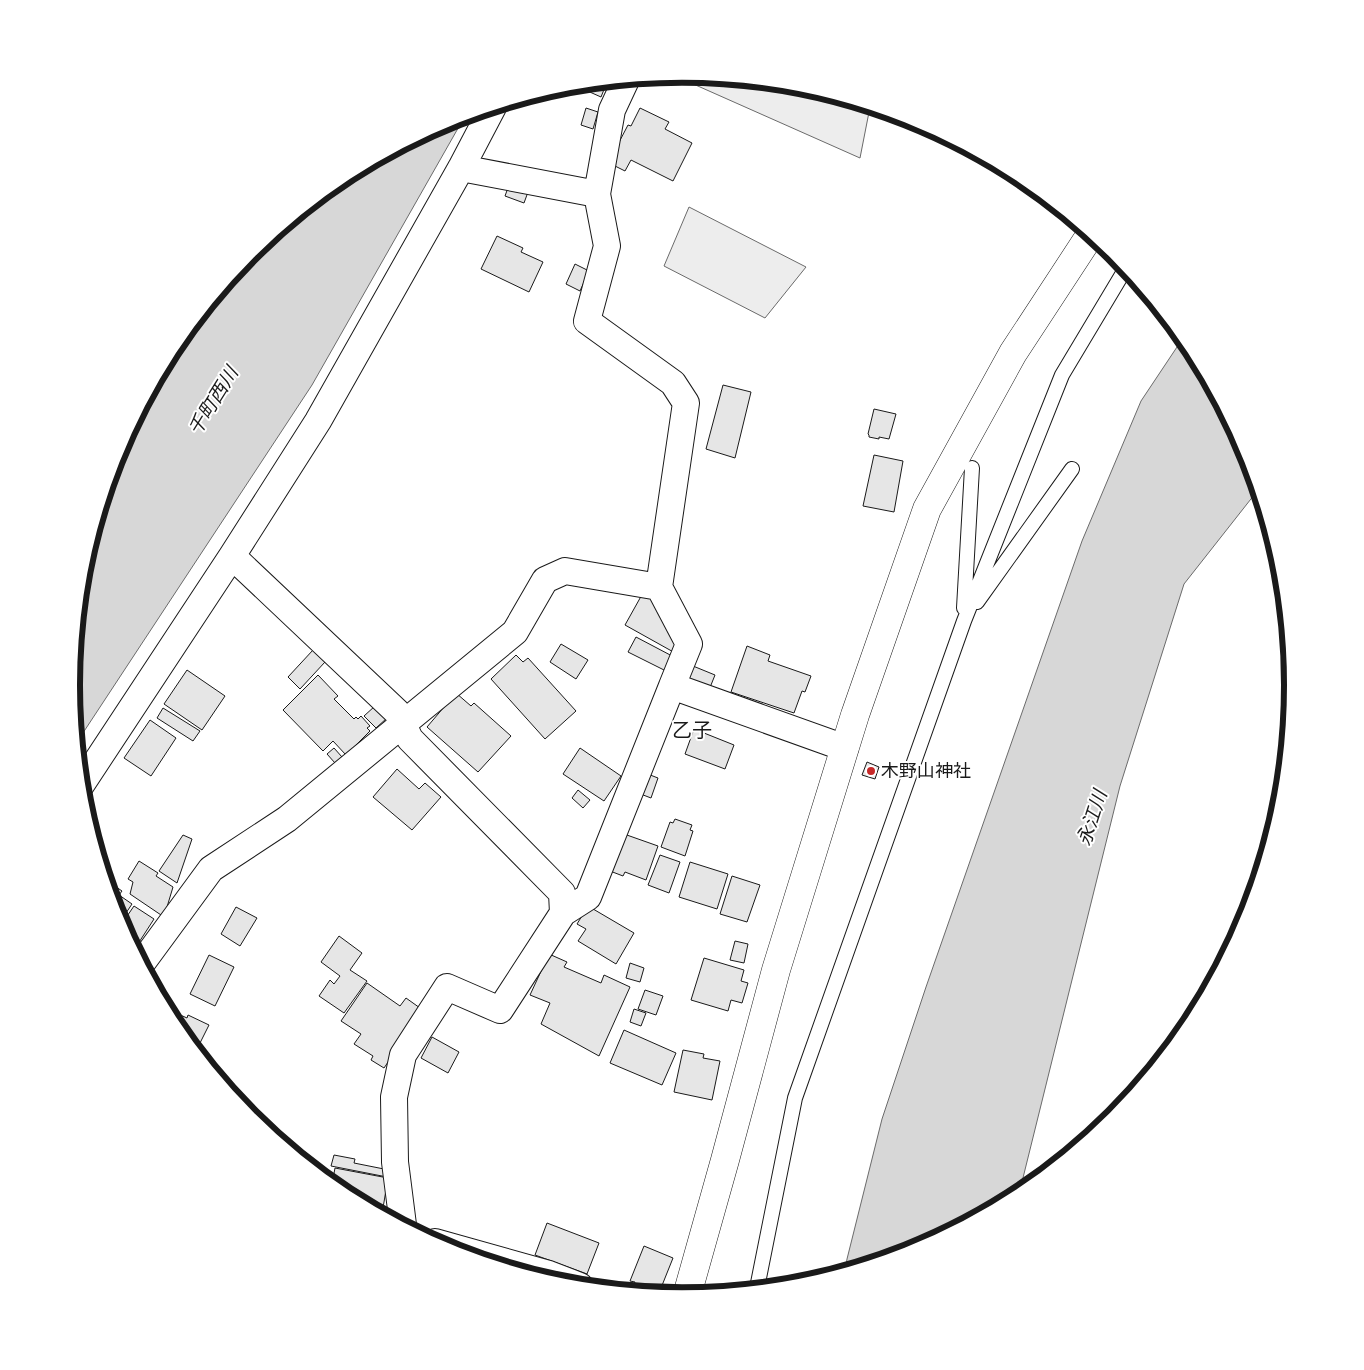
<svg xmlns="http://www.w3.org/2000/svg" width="1364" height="1370" font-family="'Fira Sans Condensed','Noto Sans JP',sans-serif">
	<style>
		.built { fill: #ededed; stroke: #6a6a6a }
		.water { fill: #d7d7d7; stroke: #6a6a6a }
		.building { fill: #e6e6e6; stroke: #1a1a1a }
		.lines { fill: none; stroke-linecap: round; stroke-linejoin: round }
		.service-casing { stroke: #1a1a1a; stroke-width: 16 }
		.minor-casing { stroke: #1a1a1a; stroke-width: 28 }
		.tertiary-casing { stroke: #1a1a1a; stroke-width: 29 }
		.service { stroke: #fff; stroke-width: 14 }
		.minor { stroke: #fff; stroke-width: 26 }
		.tertiary { stroke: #fff; stroke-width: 28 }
		.poi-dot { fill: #c62828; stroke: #fff; stroke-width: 2 }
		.labels { text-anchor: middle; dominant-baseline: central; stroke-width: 4; stroke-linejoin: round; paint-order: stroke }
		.poi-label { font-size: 18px; fill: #1a1a1a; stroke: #fff; text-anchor: start }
		.water-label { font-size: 19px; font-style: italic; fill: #1a1a1a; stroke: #fff }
		.quarter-label { font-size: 20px; fill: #1a1a1a; stroke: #fff }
		.rim { fill: none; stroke: #1a1a1a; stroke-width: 6 }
	</style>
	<rect width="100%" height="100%" fill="#fff"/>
	<path class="built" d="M682,74L801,86L870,107L860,158L673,75Z
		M689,207L806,267L765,318L664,266Z"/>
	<path class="water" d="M465,116L312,385L77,742L71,685L83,566L118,451L174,345L250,253L343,177L449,121Z
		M1183,338L1190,346L1246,452L1258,490L1184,584L1120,786L1019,1194L915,1249L845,1271L847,1259L882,1119L926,987L1082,541L1141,401Z"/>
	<path class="building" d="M607,82L601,97L574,85Z
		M586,108L598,112L593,129L581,125Z
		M640,108L669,122L665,129L692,143L673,181L631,160L625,171L607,162L616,148L628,125L631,126Z
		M509,185L528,192L524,203L505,196Z
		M497,236L523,248L521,252L543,262L529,292L481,269Z
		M575,264L589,271L580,291L566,284Z
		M723,385L751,392L735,458L706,449Z
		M874,409L896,414L889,439L879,437V439L869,437V435L868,434Z
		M874,455L903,461L894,512L863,506Z
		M644,591L675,625L677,654L625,625Z
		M636,637L674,657L666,671L628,652Z
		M561,644L588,660L576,679L550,662Z
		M747,646L770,655L768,661L811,676L805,692L802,691L794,713L731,692Z
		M313,650L325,662L300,689L288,677Z
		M516,655L523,662L528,658L576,711L545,739L491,679Z
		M693,666L715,675L709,690L687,682Z
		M187,670L225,696L202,730L164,704Z
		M318,675L338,696L334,699L354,719L356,717L358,719L361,716L370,726L367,728L370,731L346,755L333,741L323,751L283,710Z
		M456,693L471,706L474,703L511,736L478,772L427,727Z
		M375,706L387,718L376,728L364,716Z
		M163,708L200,731L193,741L157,718Z
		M150,720L176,738L151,776L124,758Z
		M694,729L734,745L725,769L685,754Z
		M334,748L342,757L335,763L327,754Z
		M580,748L621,776L604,801L563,774Z
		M867,762L879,767L875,779L862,775Z
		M397,769L419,789L425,783L441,797L412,830L373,797Z
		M645,773L658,778L651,798L638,793Z
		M578,790L590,800L583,808L572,798Z
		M675,819L692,825L690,830L693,831L685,856L661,847L670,822L673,823Z
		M624,834L658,846L646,880L625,872L623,876L610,871Z
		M183,835L192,839L177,883L159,871Z
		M660,855L680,862L669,893L648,885Z
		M139,861L158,873L156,876L173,887L164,917L130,894L133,882L128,879Z
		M690,862L728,874L717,909L679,897Z
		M732,876L760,885L747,922L720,914Z
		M106,880L122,891L119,895L132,904L120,922Z
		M134,906L154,919L134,950L121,925Z
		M588,906L634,933L616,964L578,941L586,929L577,924Z
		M236,907L257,918L240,946L221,934Z
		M339,936L362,953L350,970L367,981L344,1013L319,996L330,980L334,984L340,976L321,962Z
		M735,941L748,944L744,963L730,960Z
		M549,954L567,962L564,967L601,983L604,975L630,987L599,1056L541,1024L550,1003L530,995Z
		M209,955L234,967L215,1006L190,994Z
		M704,958L744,970L741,981L748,983L742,1003L731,1000L728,1011L691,1000Z
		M630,963L644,968L640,982L626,978Z
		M367,983L400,1006L406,998L420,1008L414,1024L384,1068L371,1060L373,1056L354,1044L361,1034L341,1021Z
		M645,990L663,996L656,1015L638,1009Z
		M165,1008L187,1018L188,1015L209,1025L196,1051L174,1024Z
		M634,1009L646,1013L641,1026L630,1022Z
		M624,1030L676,1053L662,1085L610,1063Z
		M432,1037L459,1052L448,1073L421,1058Z
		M683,1050L704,1054L703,1058L720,1061L712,1100L674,1092Z
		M334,1155L355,1159L354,1163L389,1170L387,1177L331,1166Z
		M335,1168L388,1178L382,1214L342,1193L332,1184Z
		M547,1223L599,1243L587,1274L535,1255Z
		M644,1246L673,1258L659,1293L632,1290L635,1282L630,1281Z"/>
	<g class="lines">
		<defs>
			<path id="service" d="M977,602L1072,469
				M964,608L972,468
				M757,1288L795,1098L964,621L1062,375L1126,268"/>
			<path id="minor" d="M597,194L612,110L626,80
				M232,556L397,712L410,739L562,893L563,913
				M659,587L689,644L672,686L845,748
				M81,785L232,556L318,421L461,168L493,107
				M142,963L211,869L287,819L515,632L545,580L565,571L659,587L686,403L673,383L587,321L607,246L597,194L461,168
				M403,1225L395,1162L394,1097L403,1055L447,987L500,1010L563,913L588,897L672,686
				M435,1242L549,1274L580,1286"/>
			<path id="tertiary" d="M687,1295L725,1160L776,970L855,715L927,509L1013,353L1091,234"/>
		</defs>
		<use href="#service" class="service-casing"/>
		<use href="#minor" class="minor-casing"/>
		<use href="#tertiary" class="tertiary-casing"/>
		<use href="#service" class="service"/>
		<use href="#minor" class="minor"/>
		<use href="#tertiary" class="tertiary"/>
	</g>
	<circle class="poi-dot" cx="871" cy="771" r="5"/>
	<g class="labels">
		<g class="poi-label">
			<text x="881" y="771">木野山神社</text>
		</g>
		<g class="water-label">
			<text transform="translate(213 401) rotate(-58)">千町西川</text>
			<text transform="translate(1092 818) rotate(-72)">永江川</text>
		</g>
		<g class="quarter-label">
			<text x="692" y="730">乙子</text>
		</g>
	</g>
	<path d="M0 0H1364V1370H0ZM80 685a602 602 0 1 1 1204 0a602 602 0 1 1-1204 0Z" fill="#fff" fill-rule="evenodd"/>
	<path class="rim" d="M80 685a602 602 0 1 1 1204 0a602 602 0 1 1-1204 0Z"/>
</svg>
